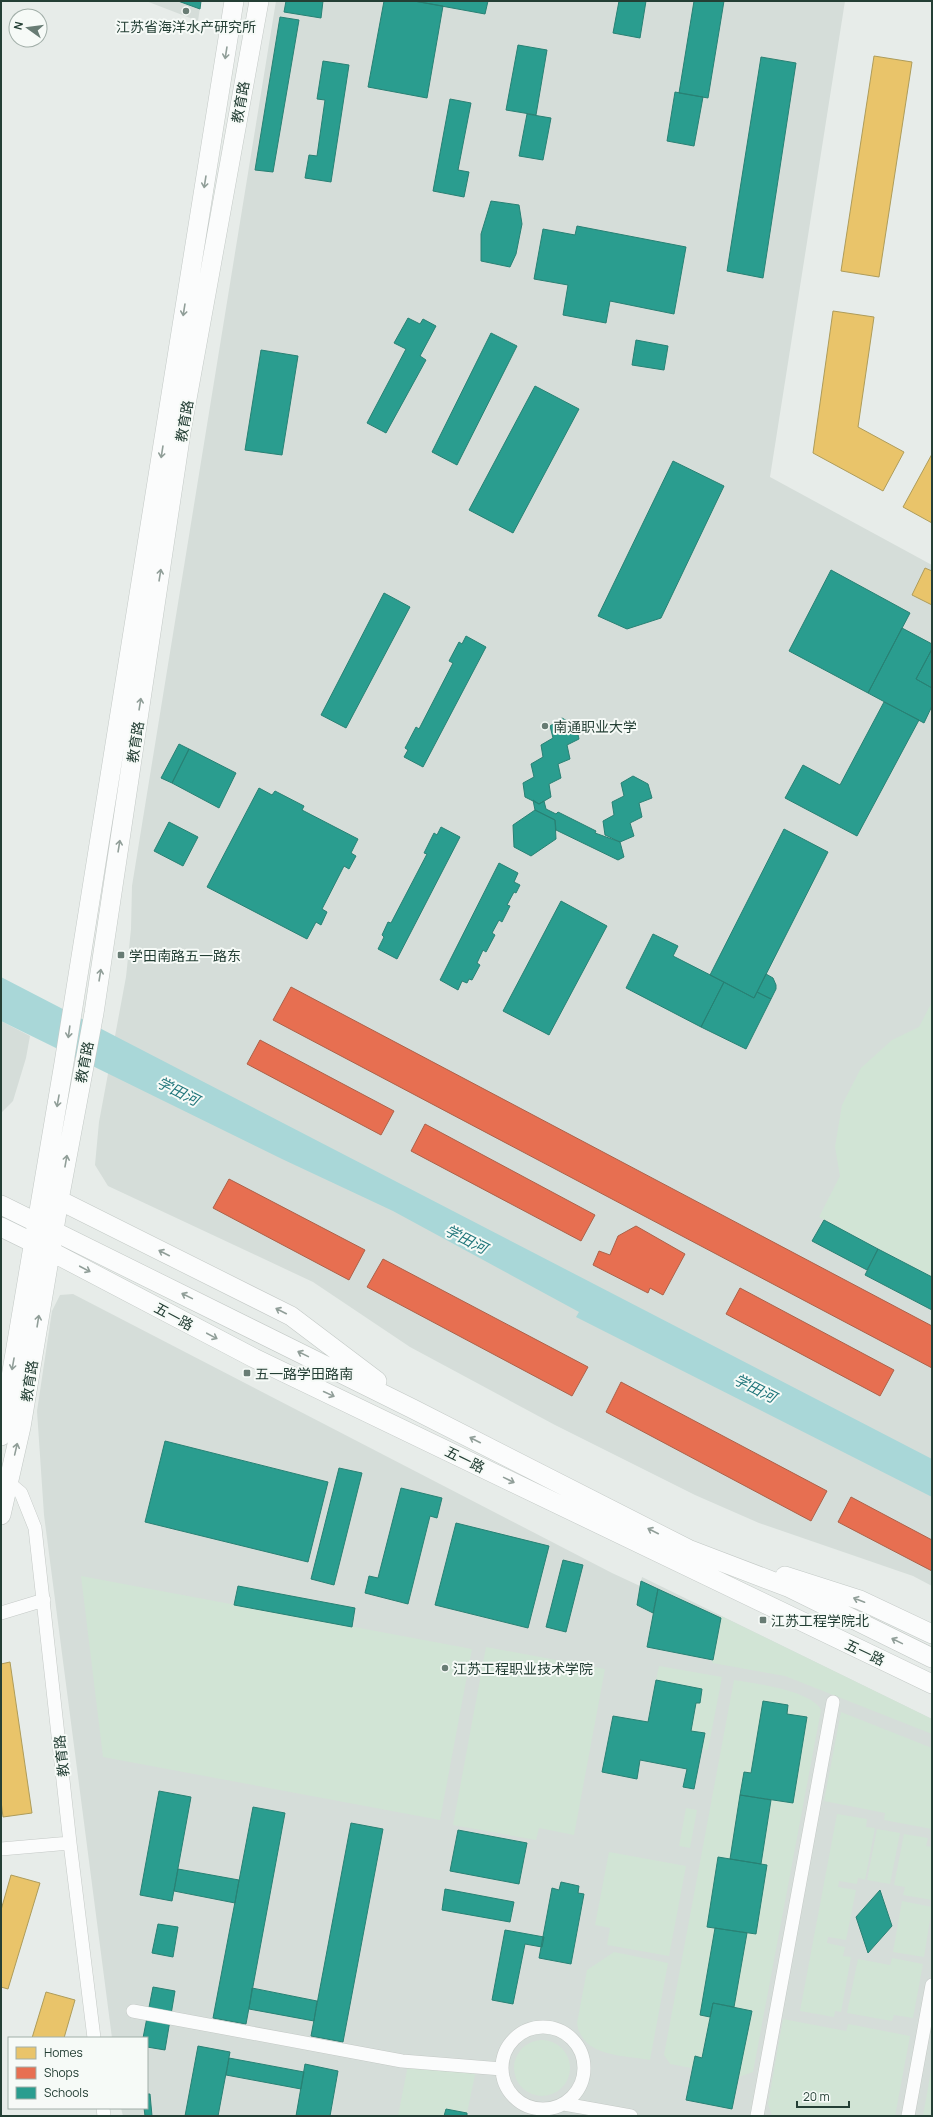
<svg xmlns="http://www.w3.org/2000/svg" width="933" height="2117" font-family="Manrope,'Noto Sans SC',sans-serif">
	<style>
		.built { fill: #d5ddd9 }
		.green { fill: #d1e4d5 }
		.water { fill: #a9d7d8 }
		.homes { fill: #e9c46a; stroke: #ae9c5a }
		.shops { fill: #e76f51; stroke: #ac6149 }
		.schools { fill: #2a9d8f; stroke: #288174 }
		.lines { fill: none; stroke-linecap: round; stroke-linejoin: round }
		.street-casing { stroke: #c4c9c6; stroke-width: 14 }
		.secondary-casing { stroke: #c3c9c6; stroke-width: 20 }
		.street { stroke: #fbfcfc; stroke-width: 13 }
		.secondary { stroke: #fbfcfc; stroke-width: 19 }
		.oneway { stroke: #909e98 }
		.poi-dot { fill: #687c74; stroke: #f6faf7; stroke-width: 1.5 }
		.labels { text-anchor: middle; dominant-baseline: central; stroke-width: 4; stroke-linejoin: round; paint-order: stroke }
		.poi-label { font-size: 14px; fill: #243f35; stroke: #f6faf7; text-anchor: start }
		.street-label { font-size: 14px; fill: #243f35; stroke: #f6faf7 }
		.water-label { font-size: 15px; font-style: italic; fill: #1f757a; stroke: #f6faf7 }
	</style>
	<rect width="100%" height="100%" fill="#e7ece9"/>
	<path class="built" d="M146,1H201L198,21Z
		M276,1H845L770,477L932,565V1586L913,1576L759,1523L695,1495L555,1425L410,1347L313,1282L108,1186L95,1165L99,1122L126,977L131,929L132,886Z
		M1,1021L30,1036L26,1058L13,1101L1,1113Z
		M73,1294L612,1573L640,1586L642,1577L932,1719V2116H123L121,2108H147V2038H112L44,1515L37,1411L52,1311L60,1295Z"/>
	<path class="green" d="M932,1002V1277L819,1217L840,1176L835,1147L842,1105L861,1068L892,1040L919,1027Z
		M81,1576L472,1649L440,1820L103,1757Z
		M721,1616L932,1719V1734L785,1676L712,1663Z
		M486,1647L605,1669L574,1835L539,1828L536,1840L453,1825Z
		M659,1666L722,1677L708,1750L702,1749L705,1734L691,1731L696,1703H700L702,1689L656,1680Z
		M734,1680C754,1683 812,1691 821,1710L753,2072L739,2077L670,2064L664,2055Z
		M841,1712L932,1748V1829L884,1820L885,1813L824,1801Z
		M686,1808L697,1810L690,1848L679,1846Z
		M837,1814L867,1819L866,1827L875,1828L865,1880L858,1878L857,1884L839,1881L838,1887L856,1890L846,1940L828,1937L827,1943L845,1947L843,1956L851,1957L841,2012L835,2011L834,2017L800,2011Z
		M877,1829L900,1833L890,1884L867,1880Z
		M904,1834L928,1838L926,1846L932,1847V1900L903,1895L905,1887L894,1885Z
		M609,1852L686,1866L669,1956L607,1945L610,1928L595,1925Z
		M902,1901L932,1907L924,1957L893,1952Z
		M614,1952L668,1963L650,2060C622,2055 582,2057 577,2023L587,1970Z
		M892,1958L923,1964L913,2018L894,2015L892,2021L847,2013L858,1959L890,1965Z
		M783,2019L846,2031L848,2024L910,2036L895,2116H772L768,2104Z
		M514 2068a28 28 0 1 1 56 0a28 28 0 1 1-56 0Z
		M408,2065L476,2070L467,2113L446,2109L444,2116H398Z
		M932,2065V2116H923Z"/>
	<path class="water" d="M1,977L932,1459V1497L576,1317L579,1312L393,1211L282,1159L1,1021Z"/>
	<path class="homes" d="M874,56L912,62L879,277L841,271Z
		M833,311L874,317L858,427L904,452L883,491L813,453Z
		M932,454V523L903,507Z
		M925,568L932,571V605L912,595Z
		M10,1662L32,1813L3,1817L1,1801V1664Z
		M11,1875L40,1883L8,1989L1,1987V1910Z
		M46,1992L75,2000L64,2038H32Z"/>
	<path class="shops" d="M291,987L932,1326V1368L273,1020Z
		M260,1040L394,1111L381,1135L247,1064Z
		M425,1124L595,1215L581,1241L411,1151Z
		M229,1179L365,1250L349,1280L213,1208Z
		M636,1226L685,1254L663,1295L650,1288L648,1293L593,1265L599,1251L610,1255L618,1236Z
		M383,1259L588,1367L572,1396L367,1287Z
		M740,1288L894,1370L880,1396L726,1314Z
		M621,1382L827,1491L811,1521L606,1412Z
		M851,1497L932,1540V1571L838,1522Z"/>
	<path class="schools" d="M178,1H201L200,9Z
		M286,1H323L321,18L284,12Z
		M384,1H414L443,6L427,98L368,87Z
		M414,1H488L485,14Z
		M619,1H646L640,38L613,33Z
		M694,1H724L708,98L679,93Z
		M280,17L299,20L273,172L255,170Z
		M518,45L547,50L536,115L506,110Z
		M761,57L796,63L763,278L727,271Z
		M323,61L349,65L331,182L305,178L309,155L317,156L325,100L317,99Z
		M675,92L703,97L694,146L667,141Z
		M450,99L471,103L458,170L469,172L464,197L433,191Z
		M527,114L551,118L543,160L519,156Z
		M491,201L519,205L522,224L516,254L510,267L481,261V234Z
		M577,226L686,247L674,314L610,301L606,323L563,315L568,285L534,279L543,229L575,235Z
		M408,318L420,324L423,319L436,326L420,356L426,360L386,433L367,423L406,349L394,343Z
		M491,333L517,346L457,465L432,452Z
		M636,340L668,346L664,370L632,365Z
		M261,350L298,356L282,455L245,450Z
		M535,386L579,409L513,533L469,510Z
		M673,461L724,486L661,618L627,629L598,616Z
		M831,570L910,613L868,693L789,651Z
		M384,593L410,607L346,728L321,715Z
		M902,628L932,644V649L916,679L932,688V706L924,723L868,693Z
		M466,636L486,647L423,767L404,757L408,750L405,748L416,727L419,729L453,663L449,661L459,642L462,644Z
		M932,649V688L916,679Z
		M884,702L919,720L857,836L785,798L803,765L840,785Z
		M562,718L576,726L579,739L567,745L570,759L558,764L561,778L549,784L551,797L539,804L525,797L523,783L534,777L531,764L543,757L541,745L553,738L550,726Z
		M179,744L189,749L172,783L161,778Z
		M189,749L236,773L219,808L172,783Z
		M633,776L648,784L652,798L639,803L642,817L630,823L634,836L620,842L605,835L603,821L614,815L612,802L624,796L621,783Z
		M259,788L272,795L275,791L304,806L302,810L358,839L351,853L356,856L349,869L344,866L322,909L327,912L321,925L316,922L307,939L207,887Z
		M533,800L539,804L544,801L546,809L556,814L558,812L596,831L595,833L620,842L624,857L618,860L556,830L555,820L535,810Z
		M535,810L555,820L556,839L531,856L514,847L513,825Z
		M169,822L198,837L183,866L154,851Z
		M441,827L460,837L397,959L378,949L384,937L382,935L388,922L391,923L427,854L424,853L434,833L437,835Z
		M784,829L828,852L754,998L710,975Z
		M499,863L518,873L514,882L520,885L516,893L514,892L507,905L510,906L502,922L499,920L492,933L495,935L486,952L483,950L477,963L480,965L472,980L469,979L467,983L462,981L458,990L440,980Z
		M561,901L607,926L549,1035L503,1011Z
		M653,934L678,946L673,956L724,982L701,1027L626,988Z
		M766,974L773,978L776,985V989L771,999L757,992Z
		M724,982L754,998L757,992L771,999L746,1049L701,1027Z
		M824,1220L878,1249L867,1270L812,1241Z
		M878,1249L932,1277V1310L865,1275Z
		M165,1441L328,1482L308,1562L145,1522Z
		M339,1468L362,1473L334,1585L311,1579Z
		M401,1488L442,1498L437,1518L430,1516L408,1604L365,1593L369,1576L378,1578Z
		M456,1523L549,1546L528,1628L435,1605Z
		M563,1560L583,1565L566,1632L546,1627Z
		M641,1581L658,1589L653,1613L637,1605Z
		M238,1586L355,1608L352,1627L234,1605Z
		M658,1589L721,1618L713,1660L647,1647Z
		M656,1680L702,1689L700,1703H696L691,1731L705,1733L694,1789L683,1787L687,1769L640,1760L637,1779L602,1772L613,1716L648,1722Z
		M763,1701L788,1705L787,1714L807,1717L793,1803L740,1795L744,1772L751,1773Z
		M159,1791L191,1797L172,1901L140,1895Z
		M740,1795L771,1800L761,1864L730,1859Z
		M253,1807L285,1813L246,2024L213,2018Z
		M351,1823L383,1829L343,2042L311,2036Z
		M458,1830L527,1843L519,1884L450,1871Z
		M718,1857L767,1865L756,1934L707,1927Z
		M178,1869L239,1880L235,1903L174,1891Z
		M561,1882L579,1886L578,1893L584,1894L571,1964L539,1958L552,1888L559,1890Z
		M445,1889L514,1902L510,1922L442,1910Z
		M880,1890L892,1926L868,1953L856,1917Z
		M158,1924L178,1927L173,1957L152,1953Z
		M715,1928L747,1933L734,2007L713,2003L710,2017L700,2015Z
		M505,1930L544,1937L542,1947L525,1944L513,2004L492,2000Z
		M153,1987L175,1991L165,2050L147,2047V2038H143Z
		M252,1988L317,2001L314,2021L249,2009Z
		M713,2003L752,2011L732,2109L686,2100L695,2056L702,2058Z
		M198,2046L230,2052L218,2116H185Z
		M229,2058L304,2072L301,2089L226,2075Z
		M305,2064L338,2071L330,2116H296Z
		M147,2094H150L152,2116H145L144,2108H147Z
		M446,2109L467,2113V2116H444Z"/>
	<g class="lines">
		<defs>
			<path id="street" d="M8,1482L21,1493L35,1528L70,1843L94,2038
				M1,1613L44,1600
				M1,1849L70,1843
				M133,2011L402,2061L502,2069
				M502 2068a41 41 0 1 1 82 0a41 41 0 1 1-82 0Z
				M564,2104L631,2116
				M103,2108L104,2116
				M757,2116L833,1702
				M908,2116L932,1985"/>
			<path id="secondary" d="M59,1200L291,1316L377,1381
				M1,1205L413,1409L688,1549L790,1588L932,1658
				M1,1227L50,1251L254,1358L932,1684
				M1,1436L64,1063L234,1
				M1,1515L21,1427L59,1200L94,1013L181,432L259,1
				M785,1576L860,1600L932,1634"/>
		</defs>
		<use href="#street" class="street-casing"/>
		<use href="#secondary" class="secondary-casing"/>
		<use href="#street" class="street"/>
		<use href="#secondary" class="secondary"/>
	</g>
	<defs><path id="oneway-shaft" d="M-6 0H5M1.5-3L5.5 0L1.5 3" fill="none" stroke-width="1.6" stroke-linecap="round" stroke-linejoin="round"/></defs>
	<g class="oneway">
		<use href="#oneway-shaft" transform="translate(226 53) rotate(99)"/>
		<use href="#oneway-shaft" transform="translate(205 182) rotate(99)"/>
		<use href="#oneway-shaft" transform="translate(184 310) rotate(99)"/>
		<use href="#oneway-shaft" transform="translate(162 452) rotate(99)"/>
		<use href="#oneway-shaft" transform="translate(160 575) rotate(-81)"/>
		<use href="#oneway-shaft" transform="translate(140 704) rotate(-81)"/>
		<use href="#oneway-shaft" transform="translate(119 846) rotate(-81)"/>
		<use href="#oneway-shaft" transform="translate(100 975) rotate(-81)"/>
		<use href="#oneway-shaft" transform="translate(69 1032) rotate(98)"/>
		<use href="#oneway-shaft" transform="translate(58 1101) rotate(100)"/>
		<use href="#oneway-shaft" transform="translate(66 1161) rotate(-80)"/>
		<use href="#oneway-shaft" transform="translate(164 1253) rotate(-153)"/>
		<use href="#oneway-shaft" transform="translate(85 1269) rotate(28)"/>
		<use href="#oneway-shaft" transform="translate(187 1296) rotate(-154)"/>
		<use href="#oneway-shaft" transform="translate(281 1311) rotate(-153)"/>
		<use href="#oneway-shaft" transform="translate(38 1321) rotate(-81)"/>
		<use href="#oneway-shaft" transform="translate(212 1336) rotate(28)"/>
		<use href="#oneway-shaft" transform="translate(303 1354) rotate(-154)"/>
		<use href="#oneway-shaft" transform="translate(13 1364) rotate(100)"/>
		<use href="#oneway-shaft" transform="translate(329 1394) rotate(25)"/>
		<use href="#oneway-shaft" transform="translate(475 1440) rotate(-153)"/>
		<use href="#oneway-shaft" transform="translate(16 1449) rotate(-77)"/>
		<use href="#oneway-shaft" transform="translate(509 1480) rotate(26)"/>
		<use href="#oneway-shaft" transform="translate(653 1531) rotate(-153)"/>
		<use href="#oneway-shaft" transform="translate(859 1600) rotate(-159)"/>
		<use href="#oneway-shaft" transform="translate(897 1641) rotate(-154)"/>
	</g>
	<g class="poi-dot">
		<circle cx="186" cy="11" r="4"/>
		<circle cx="545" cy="726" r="4"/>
		<rect x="117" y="951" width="8" height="8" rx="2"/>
		<rect x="243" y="1369" width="8" height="8" rx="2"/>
		<rect x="759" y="1616" width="8" height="8" rx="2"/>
		<circle cx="445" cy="1668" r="4"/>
	</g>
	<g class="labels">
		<g class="poi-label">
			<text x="186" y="26" text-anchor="middle">江苏省海洋水产研究所</text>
			<text x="553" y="726">南通职业大学</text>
			<text x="129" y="955">学田南路五一路东</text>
			<text x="255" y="1373">五一路学田路南</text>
			<text x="771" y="1620">江苏工程学院北</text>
			<text x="453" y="1668">江苏工程职业技术学院</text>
		</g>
		<g class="street-label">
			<text transform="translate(240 102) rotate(-80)">教育路</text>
			<text transform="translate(184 421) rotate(-80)">教育路</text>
			<text transform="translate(135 742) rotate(-81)">教育路</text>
			<text transform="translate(84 1062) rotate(-79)">教育路</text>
			<text transform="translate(174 1316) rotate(28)">五一路</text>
			<text transform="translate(29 1381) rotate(-81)">教育路</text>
			<text transform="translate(465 1459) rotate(26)">五一路</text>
			<text transform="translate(865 1652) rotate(25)">五一路</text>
			<text transform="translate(61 1756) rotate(-96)">教育路</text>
		</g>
		<g class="water-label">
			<text transform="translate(178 1091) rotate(27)">学田河</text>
			<text transform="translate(466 1239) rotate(27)">学田河</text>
			<text transform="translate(755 1388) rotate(27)">学田河</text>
		</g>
	</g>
	<rect width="933" height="2117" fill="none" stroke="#243f35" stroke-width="4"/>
	<rect x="8" y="2037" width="140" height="72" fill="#f6faf7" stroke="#a2afa9"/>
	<rect x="16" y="2047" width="20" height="12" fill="#e9c46a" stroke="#a2afa9"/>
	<text x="44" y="2057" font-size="12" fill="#243f35">Homes</text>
	<rect x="16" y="2067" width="20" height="12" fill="#e76f51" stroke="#a2afa9"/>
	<text x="44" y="2077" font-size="12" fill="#243f35">Shops</text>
	<rect x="16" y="2087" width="20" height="12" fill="#2a9d8f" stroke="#a2afa9"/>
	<text x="44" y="2097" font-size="12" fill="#243f35">Schools</text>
	<g transform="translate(28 28) rotate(284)"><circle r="19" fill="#f6faf7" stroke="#a2afa9"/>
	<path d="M0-3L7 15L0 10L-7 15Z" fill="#687c74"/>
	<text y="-6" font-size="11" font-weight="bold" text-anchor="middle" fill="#243f35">N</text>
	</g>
	<path d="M797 2101v6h52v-6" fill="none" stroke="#243f35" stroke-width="2"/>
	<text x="803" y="2101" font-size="12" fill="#243f35" stroke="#f6faf7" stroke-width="3" paint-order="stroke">20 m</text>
</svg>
